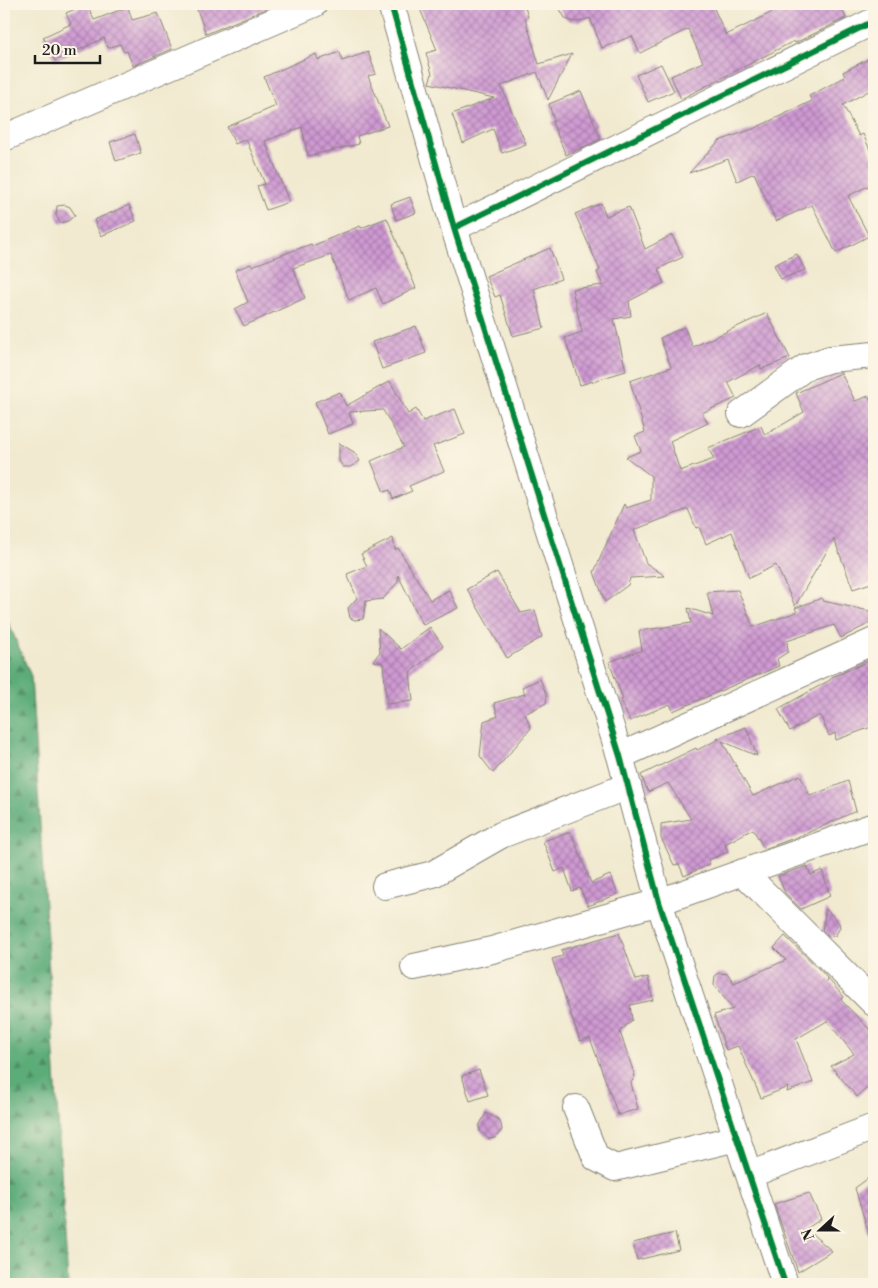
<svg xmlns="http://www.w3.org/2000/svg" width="878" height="1288" font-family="'Libre Bodoni',serif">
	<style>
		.forest { fill: url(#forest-firs); stroke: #3c644a }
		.building { fill: url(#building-cross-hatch) }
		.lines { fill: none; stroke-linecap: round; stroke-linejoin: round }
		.street-casing { stroke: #868376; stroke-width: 28 }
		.street { stroke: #fff; stroke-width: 26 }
		.cycleway-casing { stroke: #fcf5e5; stroke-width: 9 }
		.cycleway { stroke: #00873e; stroke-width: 6 }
	</style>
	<defs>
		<pattern id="forest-firs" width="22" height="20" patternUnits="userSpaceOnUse" patternTransform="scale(1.25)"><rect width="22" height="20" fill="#5cac78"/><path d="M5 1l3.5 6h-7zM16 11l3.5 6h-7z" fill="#4b8b62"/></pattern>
		<pattern id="building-cross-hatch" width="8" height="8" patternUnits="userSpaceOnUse" patternTransform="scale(1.25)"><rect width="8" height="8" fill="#cf9ad3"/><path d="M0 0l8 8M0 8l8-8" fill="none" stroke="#a77daa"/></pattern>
	</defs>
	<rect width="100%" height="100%" fill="#fcf5e5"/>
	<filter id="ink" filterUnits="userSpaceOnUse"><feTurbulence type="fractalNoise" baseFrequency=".02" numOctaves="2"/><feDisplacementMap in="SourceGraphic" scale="10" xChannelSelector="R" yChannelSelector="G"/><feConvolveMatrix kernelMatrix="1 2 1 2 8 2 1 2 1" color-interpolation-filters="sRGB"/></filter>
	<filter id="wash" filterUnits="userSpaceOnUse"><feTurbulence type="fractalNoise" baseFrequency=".0096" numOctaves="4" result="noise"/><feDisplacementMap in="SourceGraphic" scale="20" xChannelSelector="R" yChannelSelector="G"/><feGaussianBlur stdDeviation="1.12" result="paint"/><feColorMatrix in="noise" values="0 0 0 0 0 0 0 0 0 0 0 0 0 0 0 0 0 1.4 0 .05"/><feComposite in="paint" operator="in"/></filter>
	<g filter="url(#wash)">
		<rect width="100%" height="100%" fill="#f1ead0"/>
		<path class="forest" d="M4,612L31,676L68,1284H4Z"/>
		<g id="blocks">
			<path class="building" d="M87,4L94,20L128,7L132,20L158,13L172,49L133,66L127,51L124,52L120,44L108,48L104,38L55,61L43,37L71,24L66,13Z
				M195,4H277L206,34Z
				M418,4H524L528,17L525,18L539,64L572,54L548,100L537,72L501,86L526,144L502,153L493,129L463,143L452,114L494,98L429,83L432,74L426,53L437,50Z
				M557,4H712L726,35L789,4H840L846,18L795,43L794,41L681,99L671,76L703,62L688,29L640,53L632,36L602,48L590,18L578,22L571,21L565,18Z
				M340,52L342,61L368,52L376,74L368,76L388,126L357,136L359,144L308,156L302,127L265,141L289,202L266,210L257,186L265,184L246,139L235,144L227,127L276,106L264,77L316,54L318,60Z
				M874,56V88L843,105L859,136L863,134L874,159V183L848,196L869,236L836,253L812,205L776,221L754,173L737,181L728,159L689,173L719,141L753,129L812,101L809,96L845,77L843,72Z
				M661,64L674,91L648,102L636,75Z
				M581,91L601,139L566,155L552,122L554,121L549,104Z
				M135,134L141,153L116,161L110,142Z
				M410,197L416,213L396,220L391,204Z
				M601,203L606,216L629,207L645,249L672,235L683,257L658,269L664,283L629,301L631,316L614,319L626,371L580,385L565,338L582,332L572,289L603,285L597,272L600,270L575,214Z
				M65,205L70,207L75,215L68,221L60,223L56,215L57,206Z
				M129,205L136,221L101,236L94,220Z
				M387,218L416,288L383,304L376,288L349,300L331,255L293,268L305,298L244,326L235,309L248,302L235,270L251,264L252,266L311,244L312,246L360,226L361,228Z
				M550,248L561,279L534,289L544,328L513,336L500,295L495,297L486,276Z
				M797,254L805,270L781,279L774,265Z
				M767,313L790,358L761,369L760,365L728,382L736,398L702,413L708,423L670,441L680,471L714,459L708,448L761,426L765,435L804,412L796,393L841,373L855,401L869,396L874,410V582L853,589L834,539L795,606L776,565L749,578L732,532L706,544L699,527L696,528L688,509L634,530L646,563L665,576L630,578L628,585L605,602L594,572L624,504L626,508L651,500V476L626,457L641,451L635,436L645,432L630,381L671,367L660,338L684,327L693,347Z
				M416,326L426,353L382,369L372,342Z
				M390,381L408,414L416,409L423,421L455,409L465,434L433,446L444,471L409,486L412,491L393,499L390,490L384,492L371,461L404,447L383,410L349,412L353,424L328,434L315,402L340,392L346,406Z
				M339,443L354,452L360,461L350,467H343L339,461Z
				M393,538L395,550L398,548L430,600L449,590L458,608L423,625L398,575V582L383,599L366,601L363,619L355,620L350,618L348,608L357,598L347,574L367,566L361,554Z
				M497,572L521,613L535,610L542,637L507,658L467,589Z
				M738,590L753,627L797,612L795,608L822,598L823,601L874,612V621L841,638L834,625L787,641L788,652L777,659L779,666L673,711L670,704L630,721L620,700L623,699L609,662L642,650L639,631L691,623L688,608L713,616L707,592Z
				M430,627L443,646L410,672L413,701L387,704L383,663L373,661L380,652L378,628L401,649Z
				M874,659V726L836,740L835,733L829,736L820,715L790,731L778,709L830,680L832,677Z
				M540,679L547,696L546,703L525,714L531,728L493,773L480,756L484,721L498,716L494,703L525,694L522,687Z
				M746,727L757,756L722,741L753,796L800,775L810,796L848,781L856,811L805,834L764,849L753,829L725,844L728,852L708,860L710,864L684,876L679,864L674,865L661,838V824L691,819L668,783L648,792L641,775L696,748L697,750L719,739H717Z
				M571,832L591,883L610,875L618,894L588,906L580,888L572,891L564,868L555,872L543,841Z
				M807,866L811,875L822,870L830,896L801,909L785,893L778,876Z
				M826,909L839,923L840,928L835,936L829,937L822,930Z
				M619,933L636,980L648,977L653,1000L630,1005L632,1020L620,1032L635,1076L631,1083L638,1109L618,1115L590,1038L580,1041L552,959L563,956L561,950Z
				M785,936L820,970L827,978L826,982L828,979L844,997L841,1000L874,1034V1082L857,1097L831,1066L854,1054L827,1021L796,1039L813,1082L787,1092L788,1087L761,1098L738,1046L726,1050L714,1015L733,1009L714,985L715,976L719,973L728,974L734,983L786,960L774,948Z
				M479,1070L488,1095L470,1101L462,1076Z
				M486,1113L498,1119L501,1124L502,1130L495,1138L489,1139L480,1131L479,1126Z
				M874,1174V1238H870L855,1188Z
				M809,1193L821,1219L806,1229L832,1251L798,1272L774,1204Z
				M675,1233L679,1250L637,1260L633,1243Z"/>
		</g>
	</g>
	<g filter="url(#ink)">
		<use href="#blocks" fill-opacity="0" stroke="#868376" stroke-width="1"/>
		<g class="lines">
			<defs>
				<path id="street" d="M391,4L454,228L620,756L659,902L785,1284
					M4,138L314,4
					M454,228L874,21
					M741,414L806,367L830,359L874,355
					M620,756L874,641
					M743,872L874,1003
					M385,886L433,874L501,835L628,786
					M414,967L492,950L659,902L874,826
					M576,1108L596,1158L615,1168L737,1138
					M749,1175L874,1127"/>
			</defs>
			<use href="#street" class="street-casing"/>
			<use href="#street" class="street"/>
			<defs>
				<path id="cycleway" d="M391,4L454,228L620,756L659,902L785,1284
					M454,228L874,21"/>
			</defs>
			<use href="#cycleway" class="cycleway-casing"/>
			<use href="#cycleway" class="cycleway"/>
		</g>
	</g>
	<rect width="878" height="1288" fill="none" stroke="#fcf5e5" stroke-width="20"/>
	<g transform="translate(820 1230) rotate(249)" stroke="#fcf5e5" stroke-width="4" paint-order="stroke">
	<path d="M0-4L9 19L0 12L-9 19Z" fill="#1c1c1c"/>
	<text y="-8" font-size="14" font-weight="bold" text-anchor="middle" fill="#1c1c1c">N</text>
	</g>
	<path d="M35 55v8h65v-8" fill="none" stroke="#1c1c1c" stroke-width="2.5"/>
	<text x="42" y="55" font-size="15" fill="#1c1c1c" stroke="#fcf5e5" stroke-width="4" paint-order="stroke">20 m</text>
</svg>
